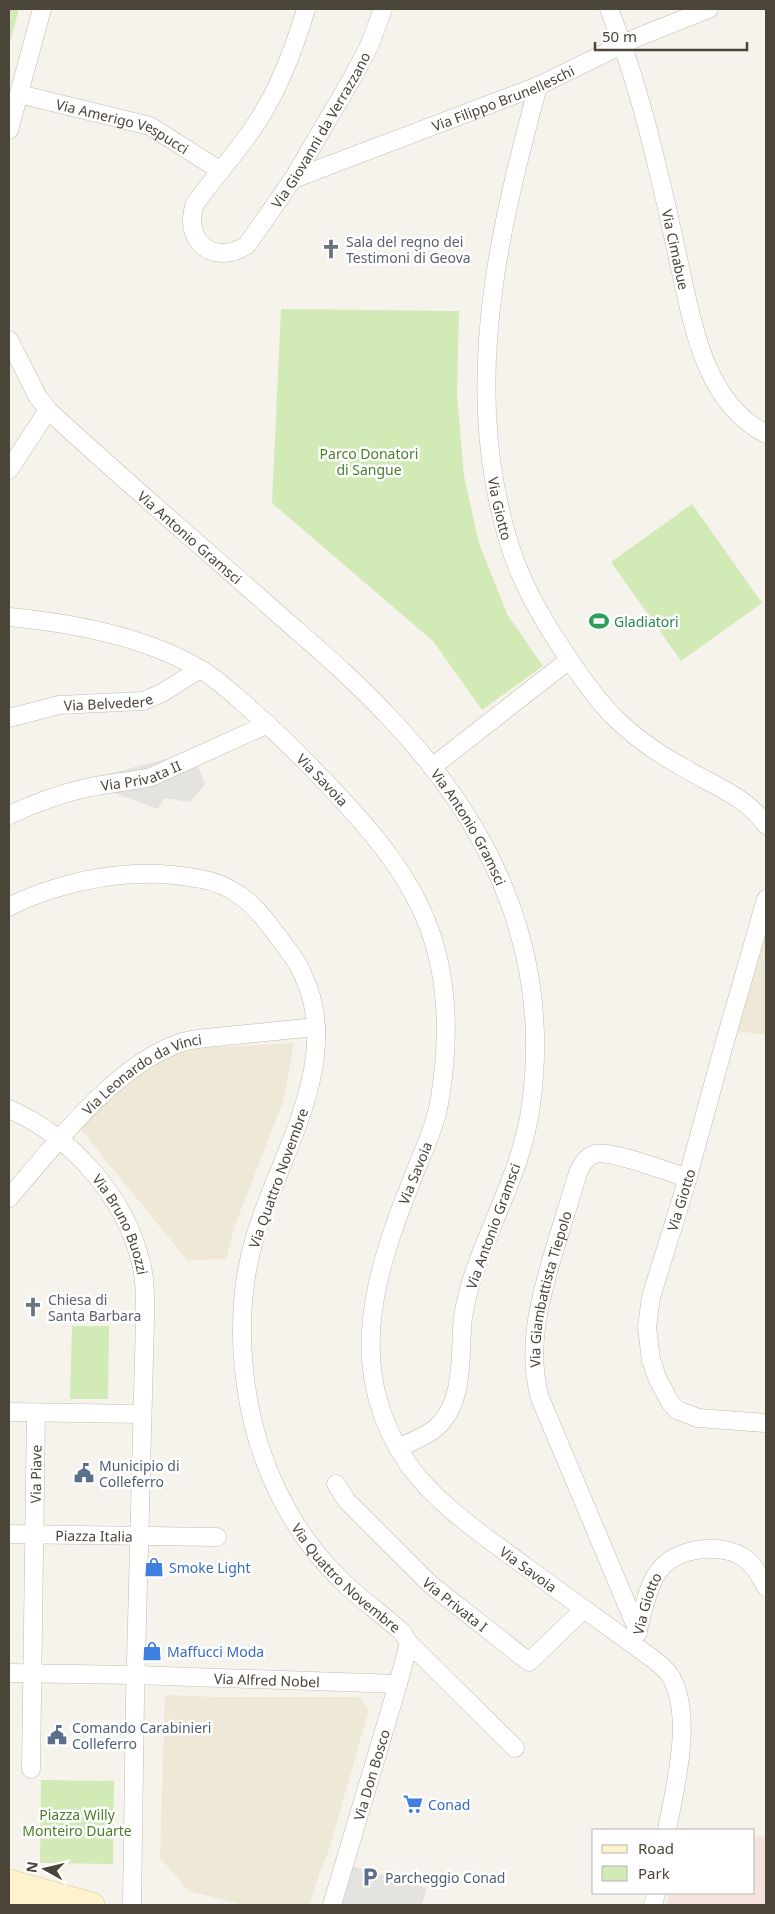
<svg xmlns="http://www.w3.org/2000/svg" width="775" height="1914" font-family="'Noto Sans',sans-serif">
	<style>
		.education { fill: #efe8d6 }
		.medical { fill: #f6e3e0 }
		.green { fill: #d2eab5 }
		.parking { fill: #e5e3e0 }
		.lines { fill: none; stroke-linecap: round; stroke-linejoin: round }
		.street-casing { stroke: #c2bbae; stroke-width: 19 }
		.secondary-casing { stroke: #d6c79b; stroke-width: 26 }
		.street { stroke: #fff; stroke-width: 18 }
		.secondary { stroke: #fff3cd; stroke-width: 25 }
		.labels { text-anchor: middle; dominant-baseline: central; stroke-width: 5; stroke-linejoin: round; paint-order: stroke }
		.street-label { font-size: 14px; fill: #4b4439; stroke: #fff }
		.worship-label { font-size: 14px; fill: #5b616d; stroke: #fff; text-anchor: start }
		.park-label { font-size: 14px; fill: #4a7f2a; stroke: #fff }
		.leisure-label { font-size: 14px; fill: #27864d; stroke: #fff; text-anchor: start }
		.service-label { font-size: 14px; fill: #4e5e75; stroke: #fff; text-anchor: start }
		.shop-label { font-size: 14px; fill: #366cbe; stroke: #fff; text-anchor: start }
	</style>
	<rect width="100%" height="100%" fill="#f6f3ec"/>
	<path class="education" d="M766,929V1035L737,1031Z
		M294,1043L283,1102L235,1225L226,1259L187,1260L77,1125L115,1088L182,1049Z
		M165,1695L216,1697H359L369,1709L328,1853L320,1871L310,1905H243L189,1891L160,1858Z"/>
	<path class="medical" d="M766,1836V1905H667L669,1893H754V1837Z"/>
	<path class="green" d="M9,9H19L9,45Z
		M281,309L459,311L457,394L464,476L479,543L507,614L543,666L482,710L433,641L272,503Z
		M692,504L762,603L681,661L611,562Z
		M72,1326H109L108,1399H70Z
		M41,1780L114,1781L113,1864L40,1863Z"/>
	<path class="parking" d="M192,752L205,784L190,802L164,798L158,809L106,790L105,775Z
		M353,1866L427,1888L422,1905H342Z"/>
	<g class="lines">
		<defs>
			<g id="street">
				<path id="s1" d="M306,9C293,53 276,97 249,134C232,158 212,180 195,204C182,241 214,267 247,245L293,179L354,75L370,44L383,9"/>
				<path id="s2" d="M609,9C631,64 647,122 660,179C668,210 674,241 681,272C694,331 707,404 766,434"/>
				<path id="s3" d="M538,86C503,216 470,350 495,485C501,517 509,550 523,580C533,602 545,623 559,644C575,669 592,694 613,716C634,737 660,755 686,769C714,786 747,797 766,825"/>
				<path id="s4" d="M19,94L150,126L221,171"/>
				<path d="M9,130L42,9"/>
				<path id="s5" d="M293,179L538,86L638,37L709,9"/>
				<path id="s6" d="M9,340L38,397L48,410C119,476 194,540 268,605C307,640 349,674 385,713C490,821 552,951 531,1105C524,1160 497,1210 478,1262C471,1280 466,1298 463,1317C459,1352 466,1400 437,1427C427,1436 411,1442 398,1448"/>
				<path d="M9,470L48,410"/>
				<path id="s7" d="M9,617C73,623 144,636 200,669C219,680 234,695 250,709C270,727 289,744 307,763C354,811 406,865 429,928C449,982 449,1042 440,1098C436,1124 425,1147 415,1172C387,1243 356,1323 378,1400C384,1422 395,1445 408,1464C437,1505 487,1538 526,1567C569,1598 611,1629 653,1659C660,1665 668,1670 672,1679C693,1719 675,1787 667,1830"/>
				<path id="s8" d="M9,718L59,705L143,701L162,693L200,669"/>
				<path d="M432,767L569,660"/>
				<path id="s9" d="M9,815C33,804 59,794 86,788C108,783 129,782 151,777L268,724"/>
				<path d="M766,899L722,1052L684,1191L651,1297L647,1327L651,1360L658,1380L670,1402L677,1410L698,1418L766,1423"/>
				<path id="s10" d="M9,907C23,899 38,894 53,889C103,873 151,869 201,879C234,885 254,904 273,930C284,945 296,958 303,975C344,1061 279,1155 255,1237C241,1284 239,1336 246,1386C256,1458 288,1529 341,1580C360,1599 382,1614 402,1632L409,1643L515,1748"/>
				<path id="s11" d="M9,1109C71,1136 125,1196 141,1263C146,1281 145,1301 145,1320L135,1699L132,1905"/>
				<path id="s12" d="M9,1198C55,1145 111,1069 177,1044C192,1038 210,1038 226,1036C256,1033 286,1030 316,1027"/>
				<path d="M9,1412L142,1414"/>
				<path id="s13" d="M336,1484L347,1501L430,1584L529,1662L584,1609"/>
				<path id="s14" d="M9,1534L217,1537"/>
				<path id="s15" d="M638,1631L540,1398C526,1348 540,1299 554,1251C562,1225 570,1199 578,1173C581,1165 586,1157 595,1154C610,1149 670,1173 688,1178"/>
				<path id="s16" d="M637,1634C642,1615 646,1592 656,1575C671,1549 717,1541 743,1557C754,1564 760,1576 766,1587"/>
				<path id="s17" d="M9,1673L135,1675L398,1684"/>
				<path id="s18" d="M31,1769L36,1413"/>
				<path id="s19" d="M332,1905L398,1684L409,1643"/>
				<path d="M653,1905L656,1893"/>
			</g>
			<path id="secondary" d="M9,1882L92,1905
				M9,1904H56"/>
		</defs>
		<use href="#street" class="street-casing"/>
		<use href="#secondary" class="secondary-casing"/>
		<use href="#street" class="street"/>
		<use href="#secondary" class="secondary"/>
	</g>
	<defs>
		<symbol id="church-bare" viewBox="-9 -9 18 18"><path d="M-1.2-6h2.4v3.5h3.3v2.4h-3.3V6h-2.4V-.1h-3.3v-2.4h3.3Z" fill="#6b7280" stroke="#fff" stroke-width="2.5" paint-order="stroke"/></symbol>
		<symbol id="stadium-bare" viewBox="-9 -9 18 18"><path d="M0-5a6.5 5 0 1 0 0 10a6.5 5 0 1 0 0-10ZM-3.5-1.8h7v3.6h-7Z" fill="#2e9e5b" stroke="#fff" stroke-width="2.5" paint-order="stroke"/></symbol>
		<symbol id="civic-bare" viewBox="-9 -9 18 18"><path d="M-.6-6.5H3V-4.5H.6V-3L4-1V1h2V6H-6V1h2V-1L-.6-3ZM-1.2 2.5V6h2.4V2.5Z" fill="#5c6f8a" stroke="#fff" stroke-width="2.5" paint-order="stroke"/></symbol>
		<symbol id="shop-bare" viewBox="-9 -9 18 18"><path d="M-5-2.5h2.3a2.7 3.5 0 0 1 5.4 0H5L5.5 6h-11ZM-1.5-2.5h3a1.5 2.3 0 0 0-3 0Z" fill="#3f7fe0" stroke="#fff" stroke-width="2.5" paint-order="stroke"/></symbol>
		<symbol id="supermarket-bare" viewBox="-9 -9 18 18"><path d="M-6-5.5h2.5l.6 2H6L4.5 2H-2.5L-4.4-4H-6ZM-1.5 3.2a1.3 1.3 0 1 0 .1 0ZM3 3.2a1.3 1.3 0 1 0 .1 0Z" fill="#3f7fe0" stroke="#fff" stroke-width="2.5" paint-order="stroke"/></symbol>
		<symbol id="parking-bare" viewBox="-9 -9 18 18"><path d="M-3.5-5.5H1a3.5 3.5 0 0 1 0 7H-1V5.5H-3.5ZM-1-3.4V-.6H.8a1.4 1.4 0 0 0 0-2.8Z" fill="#5c6f8a" stroke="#fff" stroke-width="2.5" paint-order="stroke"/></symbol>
	</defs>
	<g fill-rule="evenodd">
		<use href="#church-bare" x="317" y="235" width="28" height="28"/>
		<use href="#stadium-bare" x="585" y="607" width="28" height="28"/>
		<use href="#church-bare" x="19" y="1293" width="28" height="28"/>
		<use href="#civic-bare" x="70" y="1459" width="28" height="28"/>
		<use href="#shop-bare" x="140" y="1553" width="28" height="28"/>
		<use href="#shop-bare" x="138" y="1637" width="28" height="28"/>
		<use href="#civic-bare" x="43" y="1721" width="28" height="28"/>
		<use href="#supermarket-bare" x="399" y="1790" width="28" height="28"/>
		<use href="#parking-bare" x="356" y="1863" width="28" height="28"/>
	</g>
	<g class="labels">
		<g class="street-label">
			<text stroke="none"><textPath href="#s5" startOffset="225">Via Filippo Brunelleschi</textPath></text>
			<text stroke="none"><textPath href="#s4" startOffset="109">Via Amerigo Vespucci</textPath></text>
			<text stroke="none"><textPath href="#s1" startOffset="456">Via Giovanni da Verrazzano</textPath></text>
			<text stroke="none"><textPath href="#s2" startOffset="250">Via Cimabue</textPath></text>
			<text stroke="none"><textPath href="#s3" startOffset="429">Via Giotto</textPath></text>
			<text stroke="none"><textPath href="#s6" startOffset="271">Via Antonio Gramsci</textPath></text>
			<text stroke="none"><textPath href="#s8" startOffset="101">Via Belvedere</textPath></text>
			<text stroke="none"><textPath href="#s9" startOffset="138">Via Privata II</textPath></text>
			<text stroke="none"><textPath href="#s7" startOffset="365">Via Savoia</textPath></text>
			<text stroke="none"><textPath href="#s6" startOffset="676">Via Antonio Gramsci</textPath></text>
			<text stroke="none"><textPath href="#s12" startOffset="185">Via Leonardo da Vinci</textPath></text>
			<text transform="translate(415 1173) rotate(-68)">Via Savoia</text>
			<text transform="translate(278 1178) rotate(-70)">Via Quattro Novembre</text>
			<text transform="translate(681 1200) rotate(-73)">Via Giotto</text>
			<text stroke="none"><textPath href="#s11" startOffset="166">Via Bruno Buozzi</textPath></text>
			<text transform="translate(493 1226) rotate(-70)">Via Antonio Gramsci</text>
			<text stroke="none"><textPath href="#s15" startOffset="364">Via Giambattista Tiepolo</textPath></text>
			<text stroke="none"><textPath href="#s18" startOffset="295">Via Piave</textPath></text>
			<text stroke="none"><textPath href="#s14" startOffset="85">Piazza Italia</textPath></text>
			<text stroke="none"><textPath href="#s7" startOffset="1266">Via Savoia</textPath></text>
			<text stroke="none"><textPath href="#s10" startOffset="989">Via Quattro Novembre</textPath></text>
			<text stroke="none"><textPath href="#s13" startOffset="170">Via Privata I</textPath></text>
			<text stroke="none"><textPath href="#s16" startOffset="32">Via Giotto</textPath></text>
			<text stroke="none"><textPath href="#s17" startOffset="258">Via Alfred Nobel</textPath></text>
			<text stroke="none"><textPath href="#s19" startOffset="136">Via Don Bosco</textPath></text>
		</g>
		<g class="worship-label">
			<text x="346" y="241">Sala del regno dei<tspan x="346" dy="16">Testimoni di Geova</tspan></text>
			<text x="48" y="1299">Chiesa di<tspan x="48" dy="16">Santa Barbara</tspan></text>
		</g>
		<g class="park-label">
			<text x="369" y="453">Parco Donatori<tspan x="369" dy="16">di Sangue</tspan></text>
			<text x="77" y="1814">Piazza Willy<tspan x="77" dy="16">Monteiro Duarte</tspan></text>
		</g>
		<g class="leisure-label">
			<text x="614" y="621">Gladiatori</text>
		</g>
		<g class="service-label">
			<text x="99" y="1465">Municipio di<tspan x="99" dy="16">Colleferro</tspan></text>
			<text x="72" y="1727">Comando Carabinieri<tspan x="72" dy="16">Colleferro</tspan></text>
			<text x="385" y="1877">Parcheggio Conad</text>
		</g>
		<g class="shop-label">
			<text x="169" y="1567">Smoke Light</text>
			<text x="167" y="1651">Maffucci Moda</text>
			<text x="428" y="1804">Conad</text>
		</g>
	</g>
	<rect width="775" height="1914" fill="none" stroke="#4b4439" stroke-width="20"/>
	<rect x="592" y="1829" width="162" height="65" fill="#ffffff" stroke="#b7b4b0"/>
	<rect x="602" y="1845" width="25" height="8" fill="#fff3cd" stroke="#b7b4b0"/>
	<text x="638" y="1854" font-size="15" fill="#4b4439">Road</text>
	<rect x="602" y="1866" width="25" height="15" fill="#d2eab5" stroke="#b7b4b0"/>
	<text x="638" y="1879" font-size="15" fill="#4b4439">Park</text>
	<g transform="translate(45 1869) rotate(278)" stroke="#ffffff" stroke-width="4" paint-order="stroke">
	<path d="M0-4L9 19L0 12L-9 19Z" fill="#4b4439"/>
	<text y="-8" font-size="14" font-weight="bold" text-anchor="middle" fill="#4b4439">N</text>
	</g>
	<path d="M595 42v8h152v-8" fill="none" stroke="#4b4439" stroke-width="2.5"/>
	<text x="602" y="42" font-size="15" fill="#4b4439" stroke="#ffffff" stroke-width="4" paint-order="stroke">50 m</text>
</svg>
